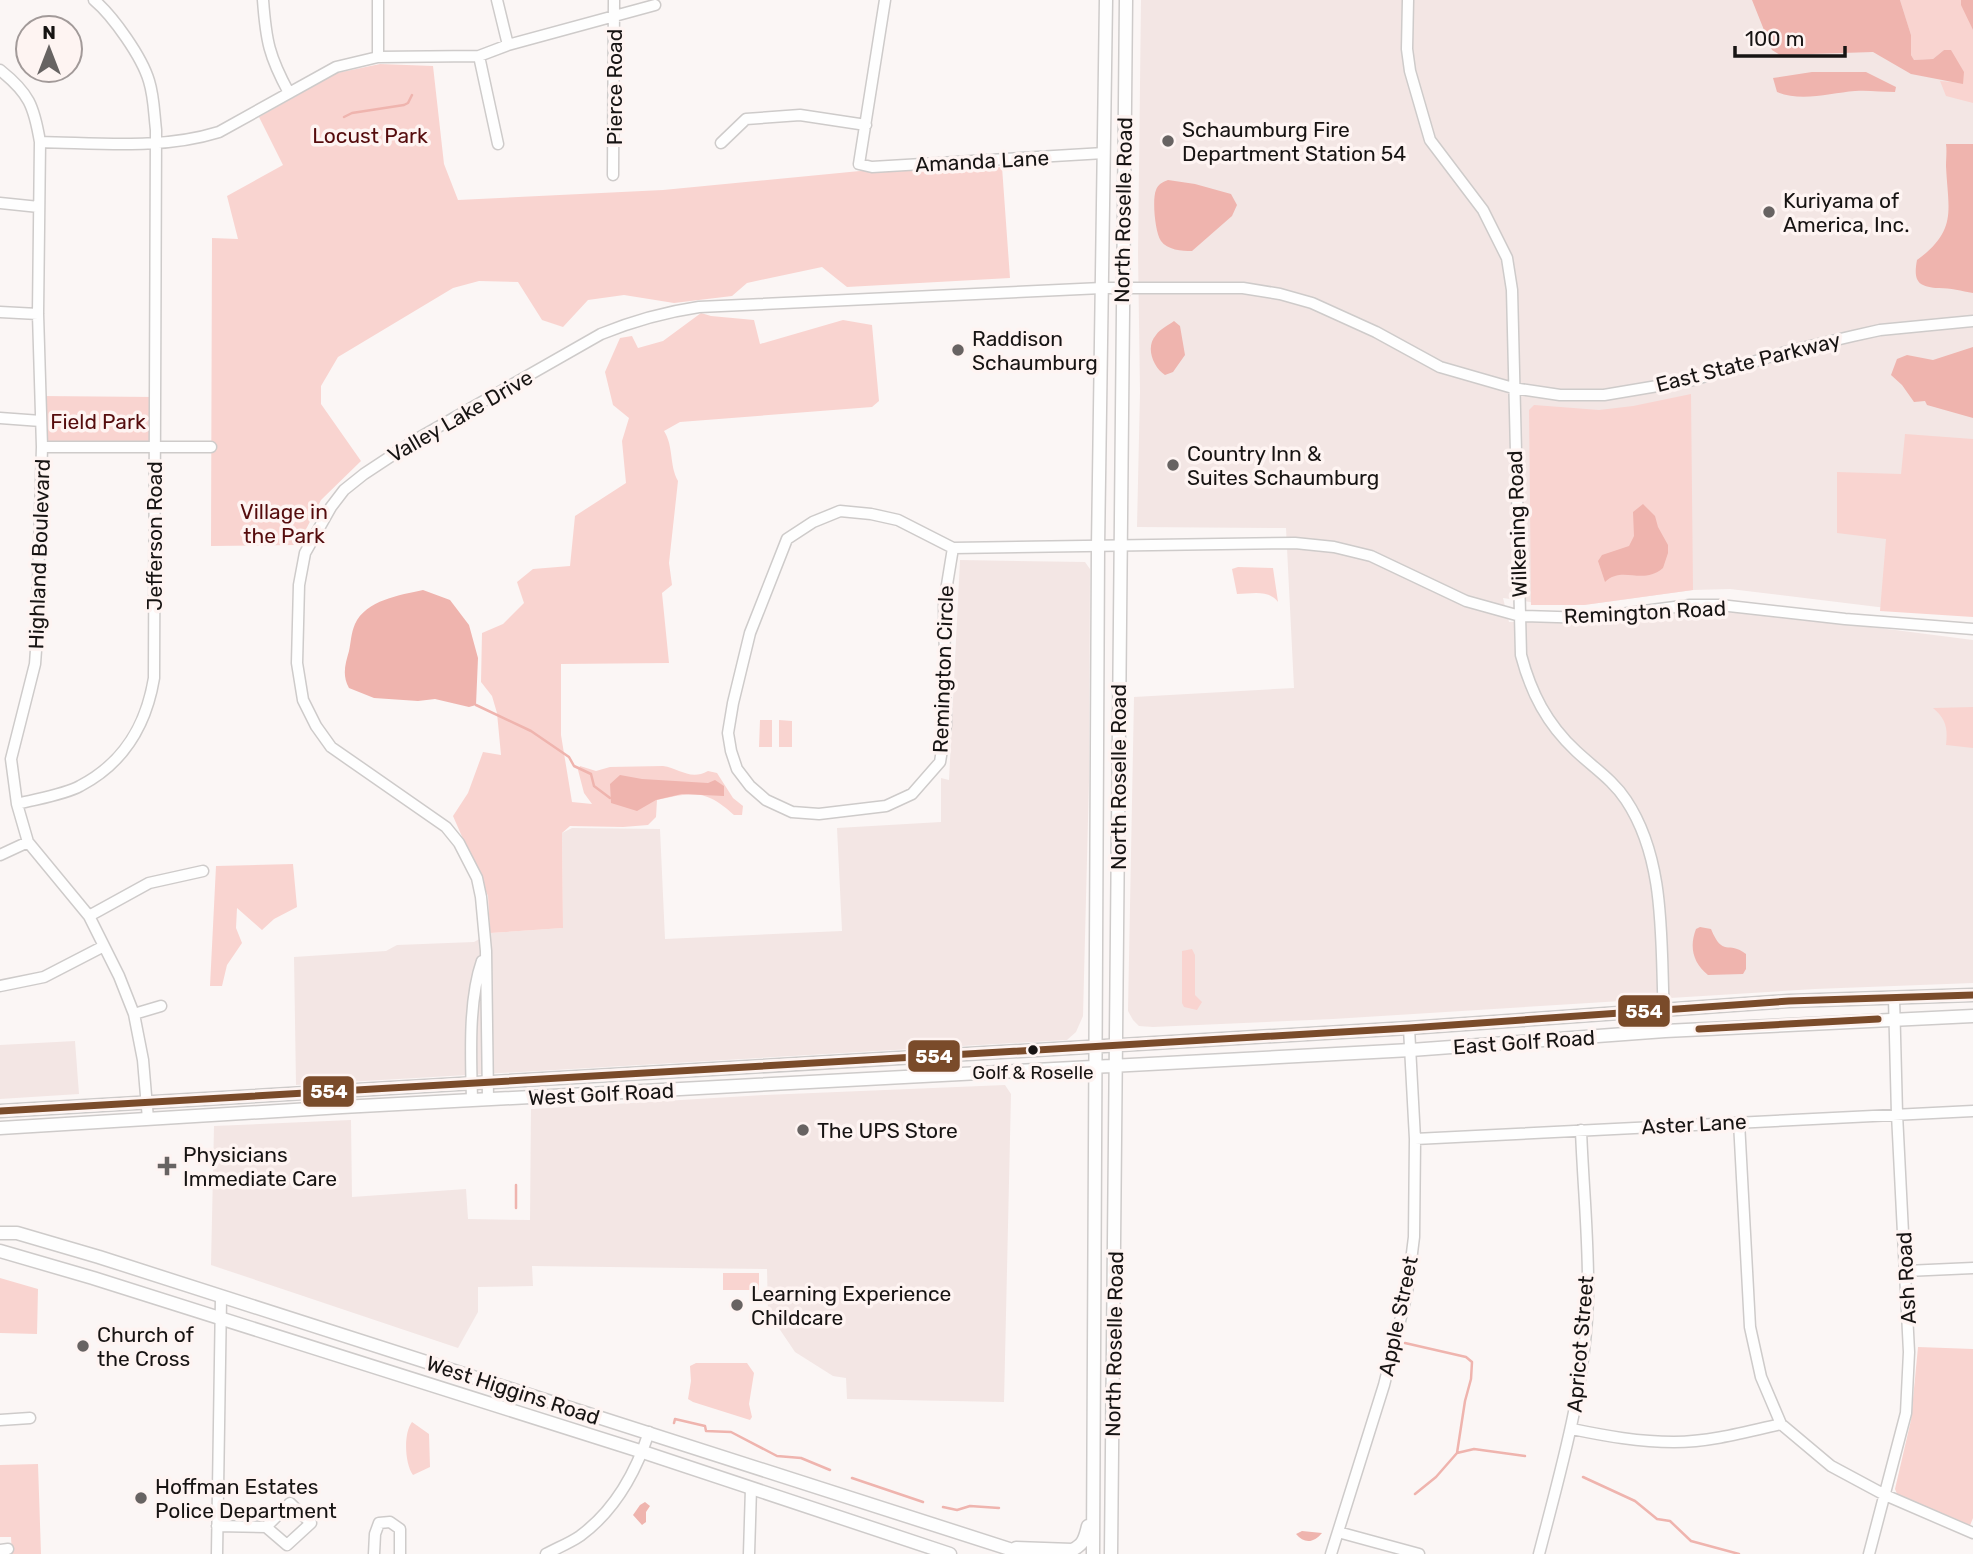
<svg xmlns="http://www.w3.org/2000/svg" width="1973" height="1554" font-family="Rubik,sans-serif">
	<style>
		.built { fill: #f3e6e4 }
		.green { fill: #f9d4d0 }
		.water { fill: #efb4ae }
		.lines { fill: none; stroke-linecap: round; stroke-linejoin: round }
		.stream { stroke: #efb4ae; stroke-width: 2.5 }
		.minor-casing { stroke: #cecbca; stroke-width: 13 }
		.major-casing { stroke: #cecbca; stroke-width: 15 }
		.minor { stroke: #fefefe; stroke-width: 10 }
		.major { stroke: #fefefe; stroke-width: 12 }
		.bus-1-casing { stroke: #fef4f2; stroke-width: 12 }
		.bus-1 { stroke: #7a4b2a; stroke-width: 7 }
		.poi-dot { fill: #676362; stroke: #fef4f2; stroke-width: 2.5 }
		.bus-dot { fill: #171413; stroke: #fef4f2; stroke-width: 2.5 }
		.labels { text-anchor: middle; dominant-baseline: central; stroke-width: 7; stroke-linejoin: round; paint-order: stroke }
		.bus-label { font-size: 19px; fill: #171413; stroke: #fef4f2 }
		.street-label { font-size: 21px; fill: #171413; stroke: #fef4f2 }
		.poi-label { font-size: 21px; fill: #171413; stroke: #fef4f2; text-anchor: start }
		.park-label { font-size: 21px; fill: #550c0d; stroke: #fef4f2 }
		.line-badge { stroke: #fef4f2; stroke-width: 2.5 }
		.badge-label { font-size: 19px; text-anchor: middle; font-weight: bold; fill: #fff }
	</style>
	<rect width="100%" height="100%" fill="#fbf6f5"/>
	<path class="built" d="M1141,0H1973V612L1878,607L1730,589L1693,590L1584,605H1537L1530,602L1503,598L1509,622L1592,621L1701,609L1746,611L1973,640V983L1815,989L1333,1019L1153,1027L1139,1026L1133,1020L1128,1011L1134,697L1294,688L1286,528L1137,527L1140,392L1138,253Z
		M960,560L1085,562L1090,569L1089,781L1083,1016L1076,1032L1067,1040L296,1085L294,957L386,951L397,945L474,942L490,933L563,928L562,833L572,828L660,829L665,939L842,931L837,828L941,822V778L949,780Z
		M75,1041L79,1094L0,1099V1045Z
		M1005,1085L1011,1094L1004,1402L847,1399L846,1378L833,1376L795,1352L768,1312L767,1269L532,1266L533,1286L478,1287V1312L458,1348L211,1265L214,1126L351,1120L352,1197L466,1189L468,1219L530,1220L531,1109L765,1095Z"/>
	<path class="green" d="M1900,0H1961L1973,30V103L1946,96L1940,81L1963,83L1944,50L1933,59L1914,60L1911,55V35Z
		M380,64L433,66L444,164L458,200L663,190L860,171L1002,167L1010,278L847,287L822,267L747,283L732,296L674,303L624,295L588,300L563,327L542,320L518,282L479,281L453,288L338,357L321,386V404L361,461L321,500L298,545L211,546L212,238L238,239L227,196L283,165L259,117L337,73Z
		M701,313L711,316L754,320L760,344L843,320L872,325L879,401L872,407L680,422L664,431C674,447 669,465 678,481L669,563L672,585L662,593L669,663L561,664V735L572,802L592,804L584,793L578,770L580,766L596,771L610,767L663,766C679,768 690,781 708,771L717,773L733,798L743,806L742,815H734C705,789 694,792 657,800L656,817L648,825L623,827L570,826L562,833L563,928L490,933L488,896L453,816L468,793L483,752L501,755L497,713L492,696L481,682L482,633L503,624L524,603L517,582L533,569L570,566L575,516L626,483L622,441L629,418L613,405L605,372L620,338L632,336L638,348L663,341Z
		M1691,394L1693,590L1584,605H1531L1529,410L1534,405L1599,410L1633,406Z
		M41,396L155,397L154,446L42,447Z
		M1905,434L1973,439V617L1880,611L1886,539L1837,533V472L1901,474Z
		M1238,567L1273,568L1278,602C1268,589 1251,594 1237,594L1232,569Z
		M1973,707V748L1946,745C1948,728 1946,719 1933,708Z
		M760,720H772V747H759Z
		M779,720L792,721V747H779Z
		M293,864L297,907L274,919L262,930L237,908L236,928L242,943L227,965L222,986H210L216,866Z
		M1192,949L1195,955V995L1202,1002L1197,1010L1184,1007L1182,1003V951Z
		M723,1273H759V1290H723Z
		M0,1278L38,1289L37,1334L0,1333Z
		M1918,1347L1973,1349V1518L1969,1528L1899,1499L1895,1489L1911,1420Z
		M696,1363H747L754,1373L749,1404L752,1417L750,1420L693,1402L688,1399L691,1381L690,1366Z
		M412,1422L429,1434L430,1467L413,1475C405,1464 403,1434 412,1422Z
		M38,1464L41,1554H12L11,1537H0V1465Z"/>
	<path class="water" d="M1752,0H1900L1911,35V55L1914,60L1933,59L1944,50H1951L1964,72L1963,84L1911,74L1873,52L1780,55L1772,50Z
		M1961,0H1973V30L1961,5Z
		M1812,72H1866L1896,87L1895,92C1882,92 1868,90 1855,91C1831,93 1801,102 1777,92L1773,78Z
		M1946,144H1973V293C1962,291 1950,288 1939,288C1918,287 1913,281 1917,260C1958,230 1948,210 1946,166C1946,159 1947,151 1946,144Z
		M1168,180L1195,184L1231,194L1237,205L1232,216L1192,251C1182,251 1167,250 1161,241C1155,233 1152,199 1156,190C1158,184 1163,182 1168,180Z
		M1174,321L1180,326L1185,355L1173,372L1165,375C1153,367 1145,347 1156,335C1160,329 1169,325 1174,321Z
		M1973,347V418L1927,405L1925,401L1914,402L1902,385L1891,375L1897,359L1907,355L1933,360Z
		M1643,504L1655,516L1658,527L1668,545V553L1663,568C1642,586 1623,565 1605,582L1598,561L1602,555L1629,546L1634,536L1633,512Z
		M423,590L450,600L469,625L478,658L476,705L469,707L435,699L418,701L374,698L349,688C342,675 345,665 349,651C351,642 351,633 355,624C366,600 400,595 423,590Z
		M620,775L642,779L708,783L715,780L724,786V796L682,794L656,800L637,811L611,803L610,784Z
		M1700,927L1711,929C1723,958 1728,940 1746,954V969L1743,974L1708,975C1693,963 1689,947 1696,929Z
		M645,1502L650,1506L646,1512V1522L642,1525L633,1515L640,1505Z
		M1302,1531L1322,1533C1314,1543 1304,1544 1296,1534Z"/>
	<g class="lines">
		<path class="stream" d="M344,117L352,113L404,105L408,103L412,95
			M476,705L531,731L569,757L574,766L591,774L594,786L610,798
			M516,1185V1208
			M1405,1343L1466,1357L1472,1362L1471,1379L1465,1401L1457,1453
			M674,1423L675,1419L705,1426L706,1431L731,1432L777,1456L801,1458L830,1470
			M1457,1453L1474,1449L1525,1456
			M1583,1477L1635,1501L1657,1519L1670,1521L1691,1541L1739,1554
			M852,1478L923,1502
			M1415,1494L1436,1477L1457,1453
			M943,1507L957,1510L970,1506L999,1508"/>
		<defs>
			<path id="minor" d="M263,0C266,41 269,56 289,93
				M497,0L508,45
				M885,0L859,164L872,167L1104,153
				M1408,0L1407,49L1410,71L1430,140L1483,210L1507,258L1512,290L1521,655C1531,693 1547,724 1576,751C1594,768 1613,780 1626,800C1670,866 1659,956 1665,1031
				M479,56L498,144
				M378,57V0
				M0,70C29,93 34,106 40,142L38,314L42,447L36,650L35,664L11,759L17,804L28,842L89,916L119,976L134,1014L143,1060L148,1119
				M40,142C100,143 161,150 219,132L336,67L378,57L479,56L508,45L655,5
				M721,143L746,119L800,115L866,125
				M613,175L614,0
				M0,203L39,207
				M0,312L38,314
				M0,418L41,421
				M42,447H211
				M953,548L944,603L946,725L940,762L912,794L886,806L819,814L792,812L766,800L750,786L737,769L731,751L728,733L733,703L750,633L787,539L813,522L840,511L871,514L898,520L953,548L1295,543L1334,547L1371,556L1466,601L1520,616L1590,618L1690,605H1720L1845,619L1973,629
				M17,804C35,799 64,795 80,786C124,763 146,726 154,678L156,130C154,113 154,97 149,81C142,57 113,16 94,0
				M0,855L28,842
				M89,916L149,883L203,871
				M0,986L44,977L104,946
				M134,1014L161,1006
				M488,1099L486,951L481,897L477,878L459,843L446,827L331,747L316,726L303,700L297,663L299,585L305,553L331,507L344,490L364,474L417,439L601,334C633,321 665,312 699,307L1102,288H1243L1280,294L1312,303L1376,332L1440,367L1513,388L1560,395H1604L1693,380L1789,351L1853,336L1880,330L1973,321
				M472,1100C471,1058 468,1001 482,961
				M1739,1122L1750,1327L1761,1377L1781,1424L1831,1466L1885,1495L1973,1533
				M1415,1139L1973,1111
				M1906,1271L1973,1268
				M0,1420L30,1418
				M1572,1429C1606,1436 1639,1442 1674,1442C1710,1442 1746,1432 1781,1424
				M217,1526L266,1527L287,1545L311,1523L290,1503L266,1527
				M1338,1532L1419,1554
				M0,1550L8,1549
				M217,1554L221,1297
				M374,1554L375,1534L379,1523L390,1522L400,1529V1554
				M546,1554C557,1548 570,1543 580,1536C614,1511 636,1472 649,1432
				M749,1554L751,1488
				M1331,1554L1384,1385L1407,1293L1414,1237L1415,1139L1409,1028
				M1539,1554C1561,1469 1586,1385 1588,1296C1589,1241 1583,1185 1581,1130
				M1869,1554L1906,1413L1909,1352L1897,1114L1894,998"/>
			<path id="major" d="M0,1111L1409,1028L1789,1001L1973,995
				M0,1128L342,1107L1411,1050L1665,1031L1973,1016
				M0,1233H17L99,1257L1025,1554
				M0,1251L93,1278L643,1452L950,1554
				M1016,1548L1072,1550C1083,1545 1085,1539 1088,1526
				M1093,1554L1098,547L1106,0
				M1111,1554C1119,1036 1118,518 1126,0"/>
		</defs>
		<use href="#minor" class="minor-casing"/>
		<use href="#major" class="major-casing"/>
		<use href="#minor" class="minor"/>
		<use href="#major" class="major"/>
		<defs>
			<path id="bus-1" d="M1699,1029L1878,1019
				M0,1111L1409,1028L1789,1001L1973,995"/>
		</defs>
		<use href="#bus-1" class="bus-1-casing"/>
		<use href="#bus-1" class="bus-1"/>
	</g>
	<g class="poi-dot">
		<circle cx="1168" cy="141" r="7"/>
		<circle cx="1769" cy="212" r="7"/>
		<circle cx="958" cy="350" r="7"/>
		<circle cx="1173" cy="465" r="7"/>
		<circle cx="803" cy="1130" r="7"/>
		<path d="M163.5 1155.5h7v7h7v7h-7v7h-7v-7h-7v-7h7z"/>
		<circle cx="737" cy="1305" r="7"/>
		<circle cx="83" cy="1346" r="7"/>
		<circle cx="141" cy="1498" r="7"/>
	</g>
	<circle class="bus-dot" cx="1033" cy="1050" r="6"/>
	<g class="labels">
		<g class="bus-label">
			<text x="1033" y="1072">Golf &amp; Roselle</text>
		</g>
		<g class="street-label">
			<text transform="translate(614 87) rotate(-90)">Pierce Road</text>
			<text transform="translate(982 161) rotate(-3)">Amanda Lane</text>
			<text transform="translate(1123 210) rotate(-89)">North Roselle Road</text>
			<text transform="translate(1748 362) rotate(-14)">East State Parkway</text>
			<text transform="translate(460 416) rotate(-30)">Valley Lake Drive</text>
			<text transform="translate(1517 524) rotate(-92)">Wilkening Road</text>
			<text transform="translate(154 536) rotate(-90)">Jefferson Road</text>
			<text transform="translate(39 554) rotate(-88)">Highland Boulevard</text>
			<text transform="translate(1645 612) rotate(-3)">Remington Road</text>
			<text transform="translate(943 669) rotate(-88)">Remington Circle</text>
			<text transform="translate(1118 777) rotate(-90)">North Roselle Road</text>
			<text transform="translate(1524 1042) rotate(-4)">East Golf Road</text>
			<text transform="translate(601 1094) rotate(-3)">West Golf Road</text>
			<text transform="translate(1694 1124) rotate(-3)">Aster Lane</text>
			<text transform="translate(1906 1278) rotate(-93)">Ash Road</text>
			<text transform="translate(1398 1316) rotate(-78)">Apple Street</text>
			<text transform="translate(1114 1344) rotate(-89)">North Roselle Road</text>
			<text transform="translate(1580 1344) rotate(-85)">Apricot Street</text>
			<text transform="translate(513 1390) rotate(18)">West Higgins Road</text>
		</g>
		<g class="poi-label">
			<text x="1182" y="129">Schaumburg Fire<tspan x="1182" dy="24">Department Station 54</tspan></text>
			<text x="1783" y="200">Kuriyama of<tspan x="1783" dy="24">America, Inc.</tspan></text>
			<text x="972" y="338">Raddison<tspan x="972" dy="24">Schaumburg</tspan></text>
			<text x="1187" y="453">Country Inn &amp;<tspan x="1187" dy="24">Suites Schaumburg</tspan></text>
			<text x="817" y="1130">The UPS Store</text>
			<text x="183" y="1154">Physicians<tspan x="183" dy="24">Immediate Care</tspan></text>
			<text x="751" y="1293">Learning Experience<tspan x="751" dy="24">Childcare</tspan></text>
			<text x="97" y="1334">Church of<tspan x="97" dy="24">the Cross</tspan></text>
			<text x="155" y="1486">Hoffman Estates<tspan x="155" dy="24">Police Department</tspan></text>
		</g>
		<g class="park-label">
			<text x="370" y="135">Locust Park</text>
			<text x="98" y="421">Field Park</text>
			<text x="284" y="511">Village in<tspan x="284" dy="24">the Park</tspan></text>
		</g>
	</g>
	<g class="line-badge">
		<rect x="1617" y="994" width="54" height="34" rx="7" fill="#7a4b2a"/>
		<rect x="907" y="1039" width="54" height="34" rx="7" fill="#7a4b2a"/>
		<rect x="302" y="1075" width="53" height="33" rx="7" fill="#7a4b2a"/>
	</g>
	<g class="badge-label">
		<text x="1644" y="1018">554</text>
		<text x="934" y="1063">554</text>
		<text x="329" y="1098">554</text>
	</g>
	<g transform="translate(49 49)"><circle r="33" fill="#fef4f2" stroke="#a29a99" stroke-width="2"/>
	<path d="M0-5L12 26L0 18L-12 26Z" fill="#676362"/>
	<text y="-10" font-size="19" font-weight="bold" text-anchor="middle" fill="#171413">N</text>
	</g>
	<path d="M1735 46v10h110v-10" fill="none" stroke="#171413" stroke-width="3.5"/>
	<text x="1745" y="46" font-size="21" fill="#171413" stroke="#fef4f2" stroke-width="5" paint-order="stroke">100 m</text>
</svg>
